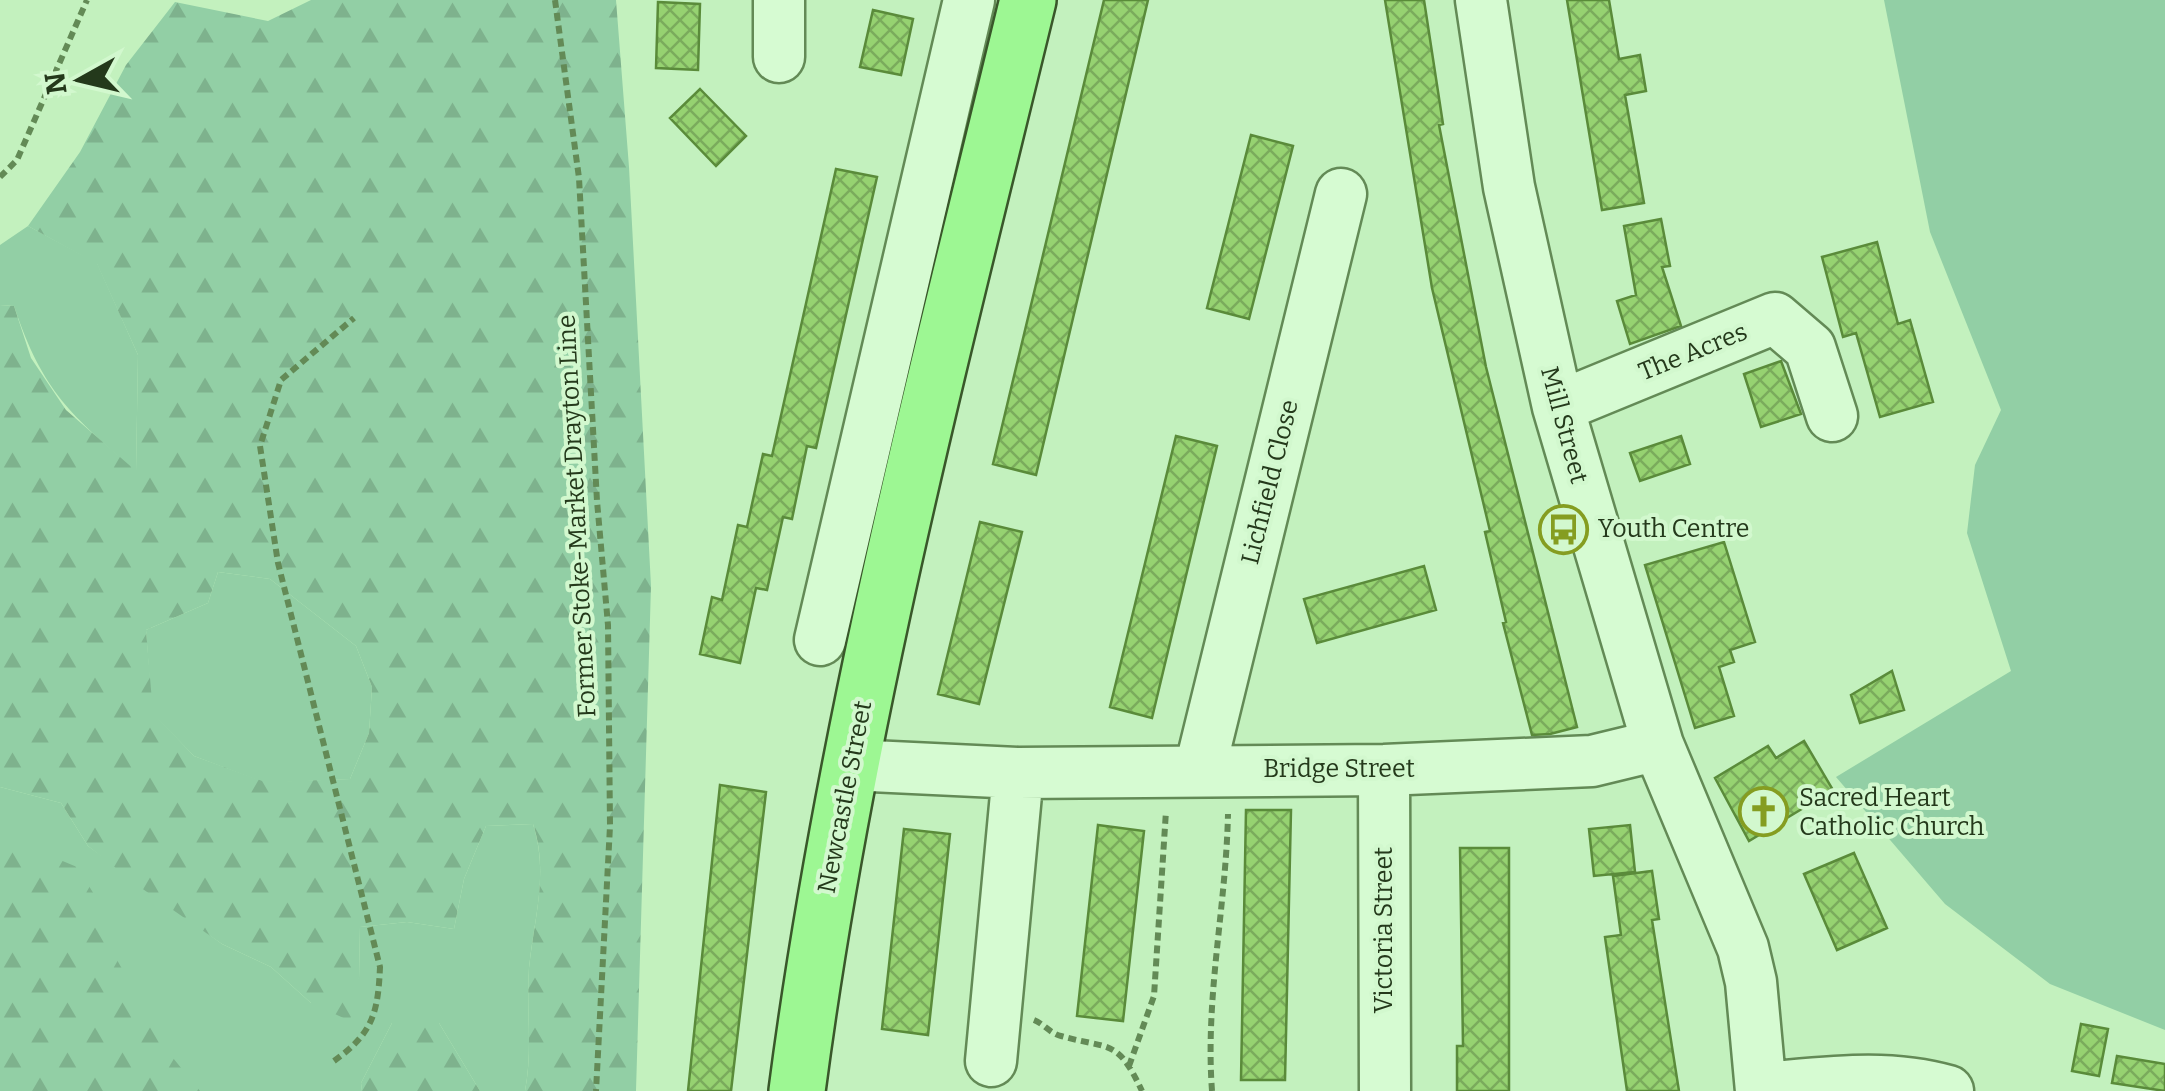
<svg xmlns="http://www.w3.org/2000/svg" width="2165" height="1091" font-family="Bitter,serif">
	<style>
		.grass { fill: #92cfa5 }
		.forest { fill: url(#forest-firs); fill-rule: evenodd }
		.building { fill: url(#building-cross-hatch); stroke: #5a8b3a; stroke-width: 2.5 }
		.lines { fill: none; stroke-linecap: round; stroke-linejoin: round }
		.minor-casing { stroke: #638a56; stroke-width: 55 }
		.major-casing { stroke: #39572a; stroke-width: 60 }
		.path { stroke: #638a56; stroke-width: 6; stroke-dasharray: 8 5; stroke-linecap: butt }
		.minor { stroke: #d6fbd2; stroke-width: 50 }
		.major { stroke: #9df793; stroke-width: 55 }
		.labels { text-anchor: middle; dominant-baseline: central; stroke-width: 8; stroke-linejoin: round; paint-order: stroke }
		.street-label { font-size: 25px; fill: #24391b; stroke: #d2f8ce }
		.poi-label { font-size: 25px; fill: #24391b; stroke: #d2f8ce; text-anchor: start }
	</style>
	<defs>
		<pattern id="forest-firs" width="22" height="20" patternUnits="userSpaceOnUse" patternTransform="scale(2.5)"><rect width="22" height="20" fill="#92cfa5"/><path d="M5 1l3.5 6h-7zM16 11l3.5 6h-7z" fill="#7eb28d"/></pattern>
		<pattern id="building-cross-hatch" width="8" height="8" patternUnits="userSpaceOnUse" patternTransform="scale(2.5)"><rect width="8" height="8" fill="#96d271"/><path d="M0 0l8 8M0 8l8-8" fill="none" stroke="#7aab5c"/></pattern>
	</defs>
	<rect width="100%" height="100%" fill="#c3f1be"/>
	<path class="grass" d="M1884,0H2165V1030L2050,984L1945,904L1836,777L2011,671L1967,533L1975,465L2001,410L1930,232Z
		M28,226L97,263L138,355L136,472C71,414 43,393 14,306L0,305V245Z
		M218,572L270,579L356,646L372,687L369,733L350,779L265,783L194,756L152,713L146,630L208,603Z
		M0,787L61,803L88,846L222,944L271,967L311,1003L359,978L360,927L407,922L454,929L464,879L486,826L533,824C549,875 534,917 529,968C526,1010 533,1049 525,1091H480L439,1023H392L361,1083L362,1091H0Z"/>
	<path class="forest" d="M311,0H616L629,167L651,586L636,1091H525C533,1049 526,1010 529,968C534,919 549,872 533,824L486,826L464,879L454,929L407,922L360,927L359,978L350,1021L311,1003L271,967L222,944L137,885L88,846L61,803L0,787V305L14,306L31,358L66,410L136,471L138,355L97,264L28,226L80,152L126,65L175,2L268,21ZM218,572L270,579L356,646L372,687L369,733L350,779L265,782L194,756L153,713L146,630L208,603Z
		M0,835L77,867L102,907L113,953L173,1058L200,1091H0Z
		M392,1023H439L480,1091H362L361,1083Z"/>
	<path class="building" d="M1104,0H1148L1036,475L993,464Z
		M1385,0H1424L1443,124L1439,125L1486,367L1577,727L1550,734L1532,735L1503,623L1506,622L1485,532L1490,531L1432,288Z
		M1567,0H1609L1619,59L1640,55L1646,91L1625,95L1644,203L1602,210Z
		M658,2L700,4L698,70L656,68Z
		M873,10L913,19L901,75L860,67Z
		M700,89L746,136L716,166L670,118Z
		M1251,135L1293,146L1249,319L1207,308Z
		M836,169L877,177L816,448L807,446L792,519L783,517L767,590L756,588L740,663L700,654L712,597L722,600L738,525L747,527L763,454L772,456Z
		M1661,219L1670,266L1662,267L1681,326L1630,344L1617,301L1636,295L1624,226Z
		M1877,242L1898,324L1910,320L1933,402L1880,417L1856,333L1843,337L1822,257Z
		M1781,361L1801,414L1761,427L1744,374Z
		M1176,436L1217,446L1152,718L1110,707Z
		M1681,436L1690,464L1640,481L1630,453Z
		M980,522L1022,532L979,704L938,694Z
		M1724,542L1755,642L1730,650L1734,662L1719,667L1734,716L1695,728L1645,565Z
		M1424,566L1436,610L1317,643L1304,599Z
		M1892,671L1904,710L1860,723L1851,695Z
		M1804,741L1833,790L1749,841L1715,778L1768,746L1776,758Z
		M720,785L766,792L731,1091H688Z
		M1246,810H1291L1285,1080H1241Z
		M1098,825L1144,831L1123,1021L1077,1016Z
		M1630,825L1635,872L1594,876L1589,829Z
		M904,829L950,834L928,1035L882,1029Z
		M1460,848H1509V1091H1457V1046H1463Z
		M1854,853L1887,928L1837,950L1804,874Z
		M1652,871L1659,919L1652,920L1679,1091H1627L1605,937L1621,935L1613,876Z
		M2081,1024L2108,1029L2099,1076L2072,1071Z
		M2117,1056L2165,1064V1091L2112,1083Z"/>
	<g class="lines">
		<defs>
			<path id="minor" d="M1481,0L1509,187L1558,407L1658,745L1743,948L1751,982L1761,1091
				M779,57V0
				M1558,407L1775,318L1810,348L1832,416
				M820,640L969,0
				M850,765L1018,773L1384,770L1592,761L1658,745
				M1200,769L1341,194
				M1384,770L1385,1091
				M991,1061L1018,773
				M1761,1088C1823,1083 1887,1073 1948,1091"/>
			<path id="major" d="M797,1091C845,722 940,361 1028,0"/>
		</defs>
		<use href="#minor" class="minor-casing"/>
		<use href="#major" class="major-casing"/>
		<path class="path" d="M555,0L579,178L597,501L608,625L610,826L596,1091
			M0,177L17,160L87,0
			M1034,1020C1044,1024 1051,1034 1061,1036C1111,1050 1117,1038 1142,1091
			M334,1061C373,1033 378,1013 380,967L278,563L260,446L281,380L354,318
			M1129,1066L1154,996L1166,811
			M1212,1091C1205,997 1226,907 1228,814"/>
		<use href="#minor" class="minor"/>
		<use href="#major" class="major"/>
	</g>
	<defs>
		<symbol id="bus-ring" viewBox="-11 -11 22 22"><circle r="9.5" fill="#d2f8ce" stroke="#859d21" stroke-width="1.5"/><path d="M-5-6H5V4H4V6H2V4H-2V6H-4V4H-5ZM-3.5-4V0h7V-4ZM-3.5 1.2v1.5H-2V1.2ZM2 1.2v1.5H3.5V1.2Z" fill="#859d21"/></symbol>
		<symbol id="church-ring" viewBox="-11 -11 22 22"><circle r="9.5" fill="#d2f8ce" stroke="#859d21" stroke-width="1.5"/><path d="M-1.2-6h2.4v3.5h3.3v2.4h-3.3V6h-2.4V-.1h-3.3v-2.4h3.3Z" fill="#859d21"/></symbol>
	</defs>
	<g fill-rule="evenodd">
		<use href="#bus-ring" x="1536" y="502" width="55" height="55"/>
		<use href="#church-ring" x="1736" y="784" width="55" height="55"/>
	</g>
	<g class="labels">
		<g class="street-label">
			<text transform="translate(1693 352) rotate(-22)">The Acres</text>
			<text transform="translate(1564 425) rotate(75)">Mill Street</text>
			<text transform="translate(1270 482) rotate(-76)">Lichfield Close</text>
			<text transform="translate(577 516) rotate(-93)">Former Stoke-Market Drayton Line</text>
			<text x="1339" y="769">Bridge Street</text>
			<text transform="translate(845 797) rotate(-79)">Newcastle Street</text>
			<text transform="translate(1384 930) rotate(-90)">Victoria Street</text>
		</g>
		<g class="poi-label">
			<text x="1598" y="529">Youth Centre</text>
			<text x="1799" y="798">Sacred Heart<tspan x="1799" dy="29">Catholic Church</tspan></text>
		</g>
	</g>
	<g transform="translate(80 80) rotate(262)" stroke="#d2f8ce" stroke-width="8" paint-order="stroke">
	<path d="M0-8L18 38L0 25L-18 38Z" fill="#24391b"/>
	<text y="-15" font-size="28" font-weight="bold" text-anchor="middle" fill="#24391b">N</text>
	</g>
</svg>
